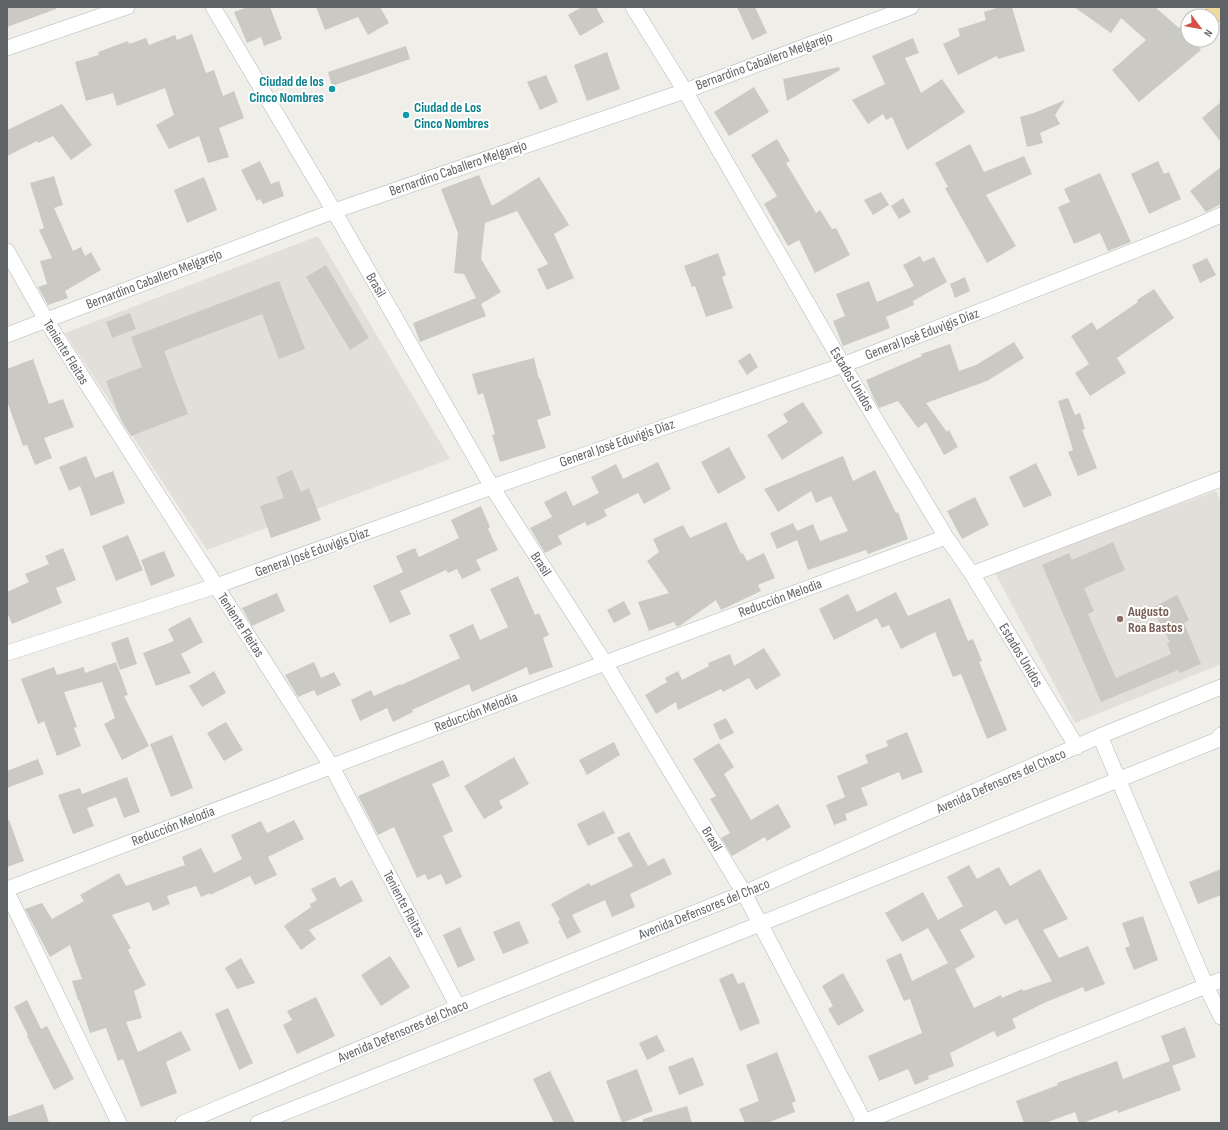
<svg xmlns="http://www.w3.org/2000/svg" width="1228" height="1130" font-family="'Sofia Sans Condensed',sans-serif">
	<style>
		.education { fill: #e2dfda }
		.building { fill: #cbc9c4; fill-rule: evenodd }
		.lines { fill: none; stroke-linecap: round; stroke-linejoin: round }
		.street-casing { stroke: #b5b8bb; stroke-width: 16 }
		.highway-casing { stroke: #da9c1d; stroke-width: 23 }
		.street { stroke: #fff; stroke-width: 15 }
		.highway { stroke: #f0da9e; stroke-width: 22 }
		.culture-dot { fill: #0f9aa8; stroke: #fff; stroke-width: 1.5 }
		.education-dot { fill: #8d6e63; stroke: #fff; stroke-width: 1.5 }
		.labels { text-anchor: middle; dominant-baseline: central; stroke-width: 4; stroke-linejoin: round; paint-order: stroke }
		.street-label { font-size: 14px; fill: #5f6366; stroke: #fff }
		.culture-label { font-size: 14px; font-weight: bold; fill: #0d838f; stroke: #fff; text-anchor: end }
		.education-label { font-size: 14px; font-weight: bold; fill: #785e54; stroke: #fff; text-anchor: start }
	</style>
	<rect width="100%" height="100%" fill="#efeee8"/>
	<path class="education" d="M318,236L450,459L207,550L65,333Z
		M1216,491L1221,502V664L1075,723L995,573L1016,563Z"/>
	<path class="building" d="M7,7H56V9L7,27Z
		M248,7H270L282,39L264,46L261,37L247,43L234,12Z
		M316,7H380L389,23L368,35L358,17L325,30Z
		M582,7H596L604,22L580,36L568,15Z
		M737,7H755L767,33L752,40Z
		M1000,7H1012L1025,51L998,59L997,56L958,75L943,44L960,36L958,29L986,20L984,12Z
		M1074,7H1155L1179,28L1181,26L1188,34V40H1193L1201,50L1139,102L1112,70L1146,40L1121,18L1111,33Z
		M192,34L206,73L214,70L223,96L234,91L244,118L219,128L229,157L208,163L199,136L169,149L156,125L174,115L165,88L117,106L113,93L86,101L75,62L99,55L98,52L128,41L129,44L146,38L149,45L175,35L177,40Z
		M913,38L919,53L905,58L921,93L942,79L965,112L907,150L892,117L886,120L883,114L868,124L852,100L885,84L872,56Z
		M406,46L410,59L332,86L328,72Z
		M607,52L620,89L587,101L574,65Z
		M839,67L840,70L787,101L783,79Z
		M546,75L558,102L540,110L527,82Z
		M754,87L769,112L729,136L714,112Z
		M1065,100L1055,115L1060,124L1040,133L1043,143L1027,147L1020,117L1034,113Z
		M1221,102V142L1202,118Z
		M62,104L92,145L71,160L53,136L38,143L37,141L7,156V130Z
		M777,139L790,161L786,163L816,213L820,210L832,229L836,228L850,255L815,273L799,240L788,246L764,204L777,196L751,155Z
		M970,144L984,172L1024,156L1032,174L986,195L1016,246L987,263L945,188L948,187L935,163Z
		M260,161L271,184L279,181L284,196L263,204L260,199L257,201L241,170Z
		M1158,161L1164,174L1169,172L1181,199L1149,214L1131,174Z
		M1221,167V204L1206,212L1190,191Z
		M1100,173L1131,242L1108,251L1100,233L1074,244L1058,207L1070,202L1064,189Z
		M479,175L492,206L539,177L569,225L554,234L574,278L547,290L537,269L548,264L517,211L485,223L481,259L501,292L481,304L486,316L420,342L413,323L476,298L464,274L454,273L458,233L441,189Z
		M54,176L63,205L54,208L73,251L81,247L85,256L91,252L101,270L65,291L68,298L48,305L38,287L47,284L40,261L52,258L39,230L44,228L30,183Z
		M204,177L217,210L187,223L174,190Z
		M881,192L889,205L873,215L864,200Z
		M903,198L911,212L899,219L891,206Z
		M718,253L726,275L722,277L733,308L706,317L695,286L692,287L684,266Z
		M920,256L923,262L934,257L947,282L913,301L914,305L886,317L890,328L843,346L833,321L845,316L836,294L869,281L877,302L914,286L903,265Z
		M1207,258L1216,275L1200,283L1192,265Z
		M326,265L369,338L350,350L306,277Z
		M965,277L970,291L955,298L950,284Z
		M279,281L305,349L279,359L262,314L164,351L188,414L131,436L121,420L106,381L142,367L131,337Z
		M1154,289L1174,318L1117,358L1126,373L1090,396L1075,373L1089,364L1071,336L1092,322L1097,330L1138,302L1137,300Z
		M130,313L136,329L112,338L106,322Z
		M1014,342L1024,358L987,381L926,403L947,432L949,430L958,447L944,455L926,422L918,428L898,401L879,408L874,399L866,380L922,356L921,354L950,344L959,371L976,365Z
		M750,353L758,367L747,375L738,361Z
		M534,358L539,379L540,378L551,415L537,420L546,448L500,462L492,435L495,434L483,393L478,395L472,374Z
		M33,359L49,404L63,399L74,427L44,438L52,458L35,465L27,445L23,446L7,401V369Z
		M1068,398L1075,415L1080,413L1085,429L1082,430L1097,468L1078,476L1068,452L1073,450L1058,401Z
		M803,402L823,433L782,460L767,435L788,422L783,414Z
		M729,447L746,478L718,494L701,462Z
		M86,456L95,478L113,471L125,503L91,516L80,486L69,491L59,467Z
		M843,456L853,481L875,470L896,513L898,512L908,539L868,554L866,550L808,570L797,540L777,549L770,533L793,523L797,531L813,524L820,541L848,531L831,496L816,503L811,491L778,512L764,489Z
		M658,462L671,489L644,504L638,493L604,510L607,516L587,526L585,522L558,536L562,544L545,553L530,528L552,517L544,502L566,491L573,506L599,493L591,477L616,464L623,479Z
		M1036,463L1052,495L1024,508L1009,477Z
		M292,470L301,492L309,488L321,520L271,538L260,506L284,498L276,477Z
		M975,497L989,525L962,539L947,511Z
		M481,506L490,527L488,529L498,550L476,560L481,570L462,579L457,569L448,573L446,570L400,591L411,614L390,623L373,586L403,572L396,556L415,548L419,557L459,538L451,520Z
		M726,522L741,554L743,553L747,561L764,553L775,578L758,585L761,591L721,610L716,600L681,625L677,627L674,622L649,631L638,602L669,593L647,561L659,552L653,539L683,525L690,538Z
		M128,535L143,570L116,581L102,546Z
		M1113,542L1125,570L1084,588L1094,611L1088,614L1116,678L1171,654L1167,643L1170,642L1152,608L1177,595L1189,620L1184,623L1201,664L1180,673L1178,670L1101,702L1042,565L1069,553L1072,560Z
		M63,548L76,580L56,588L62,603L12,624L7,612V592L29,582L25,574L49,564L45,556Z
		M164,551L175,576L151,586L141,560Z
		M518,576L535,615L539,613L549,635L543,638L553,667L529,675L527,667L472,692L469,684L412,710L413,712L393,722L387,708L360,721L351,700L371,690L374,696L400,684L401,685L460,658L449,635L473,624L480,640L508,627L490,589Z
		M896,592L908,616L950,598L968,641L973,639L982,661L979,662L1007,730L987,739L961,674L953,677L935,632L901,649L889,625L882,628L877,618L834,640L819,609L848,594L857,612Z
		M277,593L285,611L252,626L242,608Z
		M624,601L631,614L614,623L607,610Z
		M190,617L203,642L181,654L191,673L156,686L143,653L174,641L168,629Z
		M128,637L137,664L120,670L111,643Z
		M764,648L781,675L756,690L749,678L723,692L721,689L678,710L676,702L656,714L645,695L667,682L665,678L678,671L682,680L709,666L708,663L730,654L734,666Z
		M116,662L128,695L124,696L149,746L122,760L104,724L115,718L102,682L64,692L77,727L74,728L81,746L57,756L44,721L38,724L21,679L54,667L57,675L84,667L85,673Z
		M314,662L321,678L334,672L341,685L317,696L314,690L298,697L285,675Z
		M214,671L226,693L202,707L189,686Z
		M726,718L734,733L720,740L713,724Z
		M226,722L243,750L224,761L207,733Z
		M907,732L923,772L902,780L899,772L861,788L868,805L845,814L847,820L834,825L826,805L845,797L837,776L868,763L865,755L888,746L886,741Z
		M172,735L193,788L171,797L150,744Z
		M614,742L620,755L587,775L579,760Z
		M719,743L734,767L724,774L751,820L778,804L791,827L767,841L765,837L732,856L721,838L730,833L710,799L716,796L693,759Z
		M514,757L529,784L499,801L503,808L484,819L464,786Z
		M38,759L44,774L7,788V771Z
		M443,760L450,776L432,784L453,831L443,836L462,877L446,885L441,874L428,880L425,874L417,878L394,827L378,835L358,796Z
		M127,777L140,812L124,818L116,797L87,808L94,826L73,834L58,795L80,788L82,794Z
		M604,811L615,833L588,846L577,824Z
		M7,820H9L24,861L7,867Z
		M294,820L304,839L268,857L277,875L255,885L250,876L210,895V893L201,897L196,886L167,896L170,904L153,911L149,902L112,915L131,948L128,950L146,985L134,991L142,1018L126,1022L138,1052L181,1031L191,1050L166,1062L177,1093L141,1107L123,1059L118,1061L106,1028L90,1033L79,1000H78L72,981L82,979L70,945L50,957L25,909L42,903L52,919L84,901L80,895L119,873L126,886L185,865L182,857L201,848L214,873L242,859L231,835L261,821L267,833Z
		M629,832L648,866L664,858L672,874L630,894L635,907L612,917L605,900L572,915L581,932L567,939L558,921L560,920L551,904L589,883L591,886L633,866L617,838Z
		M969,865L977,879L999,867L1010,886L1040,869L1068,919L1043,930L1059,958L1088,946L1105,984L1085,992L1083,987L1044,1003L1012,1019L1016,1028L997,1037L994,1031L950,1053L954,1066L928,1076L929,1079L915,1085L908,1069L879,1081L868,1056L922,1033L910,999L904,1001L886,960L901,953L912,981L948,963L928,928L902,942L885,913L923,892L938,920L963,906L947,877ZM996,910L1005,925L1017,919L1052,981L1023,991L1022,989L1002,998L1001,995L974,1008L955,969L975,957L960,930Z
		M1221,869V895L1198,904L1189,882Z
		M335,877L340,887L352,880L363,901L309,930L316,939L301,950L284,926L311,907L310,904L317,900L311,889Z
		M1143,916L1158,960L1134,970L1125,948L1130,946L1122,923Z
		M519,921L529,943L503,954L493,932Z
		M460,927L475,960L458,968L443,935Z
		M390,956L410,987L381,1006L361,975Z
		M241,958L255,983L237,989L225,968Z
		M733,973L738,984L744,982L760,1023L740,1031L719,979Z
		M843,973L864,1011L838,1026L828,1009L833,1006L822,986Z
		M316,997L335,1036L297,1054L283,1025L292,1020L287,1011Z
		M27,1000L41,1029L47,1026L74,1079L54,1090L27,1036L28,1035L14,1007Z
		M228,1008L253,1063L239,1070L215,1014Z
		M1185,1027L1196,1057L1172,1066L1181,1090L1118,1113L1117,1110L1083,1123H1079L1075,1112L1045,1123H1024L1016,1101L1058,1085L1057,1083L1117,1061L1123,1079L1170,1061L1161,1036Z
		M657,1035L665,1051L647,1060L639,1043Z
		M777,1052L796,1101L792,1103L795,1112L767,1123H745L739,1109L759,1101L746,1065Z
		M693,1057L704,1085L679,1095L668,1067Z
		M637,1069L653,1111L622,1123L606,1081Z
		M550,1071L575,1123H554L533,1079Z
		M43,1104L49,1123H7V1117Z
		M687,1106L692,1123H643V1119Z"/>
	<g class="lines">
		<defs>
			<path id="street" d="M213,7L334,211L492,487L605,663L744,893L865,1123
				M633,7L685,91L843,365L946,537L972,574L1077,747
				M7,48L127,7
				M7,251L46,320L332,767L458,1007
				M7,335L334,211L685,91L911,7
				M972,574L1221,479
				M7,653L216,586L492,487L843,365L1187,230L1221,215
				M1100,736L1206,986L1221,1017
				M7,889L605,663L946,537
				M7,892L119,1123
				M183,1123L458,1007L744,893L1100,736L1221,687
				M258,1123L760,924L1217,740L1221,735
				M861,1123L1221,980"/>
			<path id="highway" d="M1217,7L1221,10"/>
		</defs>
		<use href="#street" class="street-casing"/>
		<use href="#highway" class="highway-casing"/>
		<use href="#street" class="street"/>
		<use href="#highway" class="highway"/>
	</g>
	<g class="culture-dot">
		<circle cx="332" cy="89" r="4"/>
		<circle cx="406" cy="115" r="4"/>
	</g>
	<circle class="education-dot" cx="1120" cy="619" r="4"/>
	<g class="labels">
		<g class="street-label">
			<text transform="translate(764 61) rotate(-20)">Bernardino Caballero Melgarejo</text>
			<text transform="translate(458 168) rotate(-19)">Bernardino Caballero Melgarejo</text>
			<text transform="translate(154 279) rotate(-21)">Bernardino Caballero Melgarejo</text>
			<text transform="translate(376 285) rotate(60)">Brasil</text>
			<text transform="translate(922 334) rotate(-21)">General José Eduvigis Díaz</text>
			<text transform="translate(66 352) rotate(58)">Teniente Fleitas</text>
			<text transform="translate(852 379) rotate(59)">Estados Unidos</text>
			<text transform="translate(617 443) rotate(-19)">General José Eduvigis Díaz</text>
			<text transform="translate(312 552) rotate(-20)">General José Eduvigis Díaz</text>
			<text transform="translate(541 564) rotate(57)">Brasil</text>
			<text transform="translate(780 598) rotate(-20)">Reducción Melodia</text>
			<text transform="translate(241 625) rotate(57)">Teniente Fleitas</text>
			<text transform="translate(1021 655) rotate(59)">Estados Unidos</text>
			<text transform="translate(476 712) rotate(-21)">Reducción Melodia</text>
			<text transform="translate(1001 781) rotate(-24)">Avenida Defensores del Chaco</text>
			<text transform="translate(173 826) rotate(-21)">Reducción Melodia</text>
			<text transform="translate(712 839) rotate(59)">Brasil</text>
			<text transform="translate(404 904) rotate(62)">Teniente Fleitas</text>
			<text transform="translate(704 909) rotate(-22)">Avenida Defensores del Chaco</text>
			<text transform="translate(403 1031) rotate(-23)">Avenida Defensores del Chaco</text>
		</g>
		<g class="culture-label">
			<text x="324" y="81">Ciudad de los<tspan x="324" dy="16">Cinco Nombres</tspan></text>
			<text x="414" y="107" text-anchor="start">Ciudad de Los<tspan x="414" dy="16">Cinco Nombres</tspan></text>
		</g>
		<g class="education-label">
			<text x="1128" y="611">Augusto<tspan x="1128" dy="16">Roa Bastos</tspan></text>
		</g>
	</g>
	<rect width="1228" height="1130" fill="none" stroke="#5f6366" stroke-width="16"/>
	<g transform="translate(1200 28) rotate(122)"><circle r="19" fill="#ffffff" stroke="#bfc1c2"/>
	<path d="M0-3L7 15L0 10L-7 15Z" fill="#d45149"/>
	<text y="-6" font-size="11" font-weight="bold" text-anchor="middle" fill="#5f6366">N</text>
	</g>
</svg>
